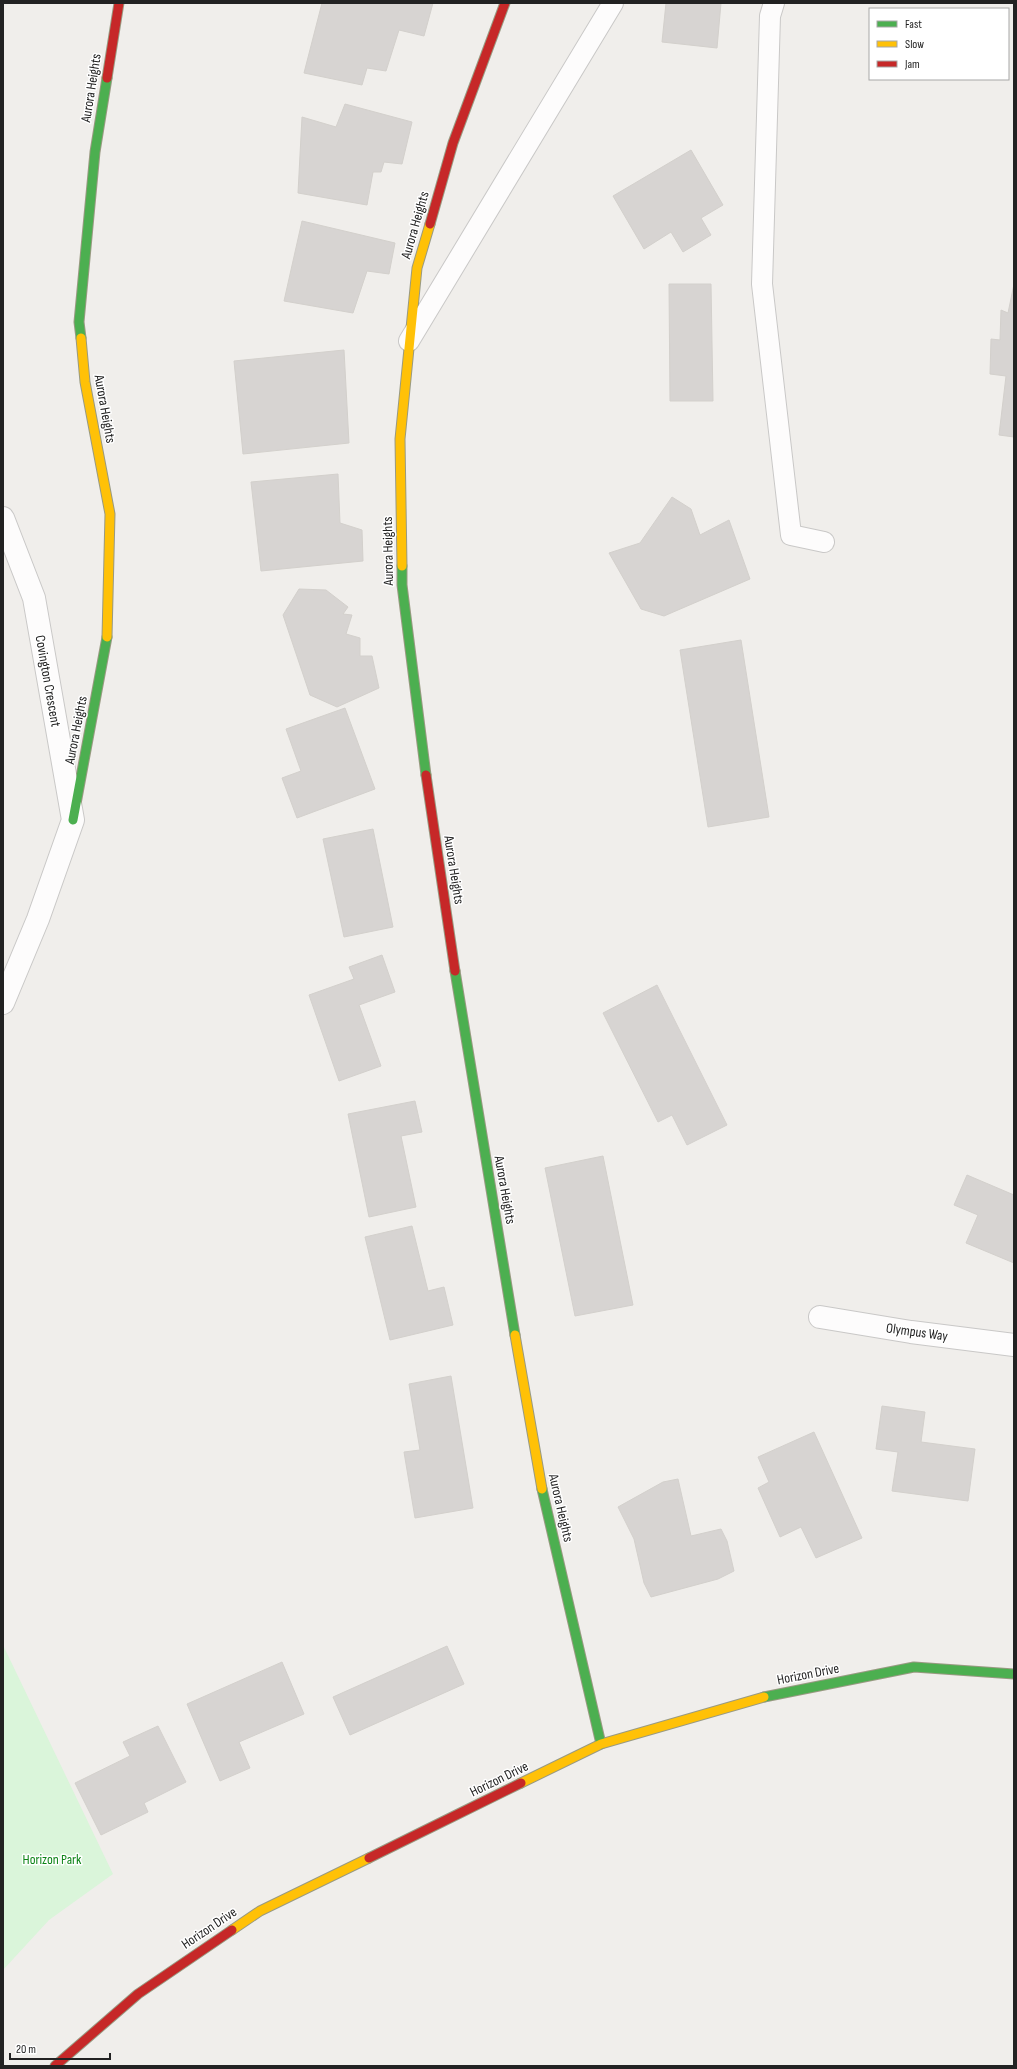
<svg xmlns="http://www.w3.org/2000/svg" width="1017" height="2069" font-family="'Sofia Sans Condensed',sans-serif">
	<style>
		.park { fill: #daf5da }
		.building { fill: #d7d4d2; stroke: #d3d0cc }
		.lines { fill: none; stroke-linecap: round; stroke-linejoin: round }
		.lane-casing { stroke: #c9c8c7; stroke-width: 22 }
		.street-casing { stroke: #c9c8c7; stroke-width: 24 }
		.fast-casing { stroke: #999a82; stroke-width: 11 }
		.slow-casing { stroke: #999a82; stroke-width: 11 }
		.jam-casing { stroke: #999a82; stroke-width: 11 }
		.lane { stroke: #fdfcfc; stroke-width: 20 }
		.street { stroke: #fdfcfc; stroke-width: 22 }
		.fast { stroke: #4caf50; stroke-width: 9 }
		.slow { stroke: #ffc107; stroke-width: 9 }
		.jam { stroke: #c62828; stroke-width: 9 }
		.labels { text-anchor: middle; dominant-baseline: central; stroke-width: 3; stroke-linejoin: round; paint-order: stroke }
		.street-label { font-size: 14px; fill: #222; stroke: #fff }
		.park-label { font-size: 14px; fill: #0c8416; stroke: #fff }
	</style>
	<rect width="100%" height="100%" fill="#f0eeeb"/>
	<path class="park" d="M3,1645L113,1874L49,1920L3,1970Z"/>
	<path class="building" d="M322,3H433L424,36L399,30L386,71L367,68L362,85L304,73Z
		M666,3H721L717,48L662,42Z
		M345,104L412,122L402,164L384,162L381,172H373L367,205L298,193L302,117L336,127Z
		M691,150L723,205L701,218L711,235L683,252L671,232L644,249L613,196Z
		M302,221L395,243L389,274L367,271L353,313L284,301Z
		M669,284H711L713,401H670Z
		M1014,284V437L999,435L1006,376L990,374L991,339L1000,340L1001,310L1008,313Z
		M344,350L349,443L243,454L234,361Z
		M338,474L340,523L362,530L363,561L261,571L251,482Z
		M672,497L691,509L700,535L729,520L750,579L664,616L641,609L609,553L640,543Z
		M299,589L326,590L348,607L343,614L352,615L346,634L360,638V656H372L379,688L337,707L310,695L283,615Z
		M741,640L769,817L708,827L680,650Z
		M345,708L375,789L297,818L282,778L301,771L286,729Z
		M373,829L393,927L344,937L323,839Z
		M382,955L395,992L359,1005L381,1066L339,1081L309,995L354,979L349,967Z
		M657,985L727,1125L687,1145L672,1115L658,1122L603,1013Z
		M415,1101L422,1132L401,1136L416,1207L369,1217L348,1114Z
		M603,1156L633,1305L575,1316L545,1168Z
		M967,1175L1014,1195V1263L966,1243L978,1215L954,1205Z
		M412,1226L428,1291L444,1287L453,1325L390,1340L365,1237Z
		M451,1376L473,1508L415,1518L404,1452L420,1450L409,1384Z
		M882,1406L925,1412L921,1442L975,1449L968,1501L892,1491L898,1452L876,1449Z
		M814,1432L862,1538L816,1558L801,1527L780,1537L758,1488L769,1482L758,1457Z
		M678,1479L691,1536L721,1529L727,1541L734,1571L718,1579L651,1597L644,1583L634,1539L618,1507L663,1482Z
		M447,1646L464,1684L350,1735L333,1697Z
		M282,1662L304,1714L239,1742L250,1768L220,1781L187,1704Z
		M158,1726L186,1782L144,1803L148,1812L101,1835L75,1783L130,1756L123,1742Z"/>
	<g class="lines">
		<defs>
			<path id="lane" d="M774,3L770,16L762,284L791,535L824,542
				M409,341L613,3"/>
			<path id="street" d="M3,518L34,598L73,820L38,919L3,1003
				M820,1317L911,1332L1014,1345"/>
			<path id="fast" d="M81,338L79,322L95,152L107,78
				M402,566V585L426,775
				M73,820L107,637
				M455,971L515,1335
				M542,1489L601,1744
				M764,1697L914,1667L1014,1674"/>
			<path id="slow" d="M81,338L85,382L110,514L107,637
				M402,566L400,439L417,268L430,224
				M515,1335L542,1489
				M521,1783L601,1744L764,1697
				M232,1930L260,1911L369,1858"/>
			<path id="jam" d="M107,78L119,3
				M430,224L453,143L505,3
				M426,775L455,971
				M369,1858L521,1783
				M55,2066L138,1994L232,1930"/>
		</defs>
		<use href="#lane" class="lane-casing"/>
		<use href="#street" class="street-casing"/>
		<use href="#fast" class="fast-casing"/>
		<use href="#slow" class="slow-casing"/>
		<use href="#jam" class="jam-casing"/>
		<use href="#lane" class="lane"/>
		<use href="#street" class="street"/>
		<use href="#fast" class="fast"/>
		<use href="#slow" class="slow"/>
		<use href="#jam" class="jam"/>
	</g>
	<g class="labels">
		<g class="street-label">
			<text transform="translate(91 88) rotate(-81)">Aurora Heights</text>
			<text transform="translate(415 225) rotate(-74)">Aurora Heights</text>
			<text transform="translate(105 409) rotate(80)">Aurora Heights</text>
			<text transform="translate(388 551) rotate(-91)">Aurora Heights</text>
			<text transform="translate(48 681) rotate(80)">Covington Crescent</text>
			<text transform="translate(76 730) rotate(-79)">Aurora Heights</text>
			<text transform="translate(454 870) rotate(81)">Aurora Heights</text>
			<text transform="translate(505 1190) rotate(80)">Aurora Heights</text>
			<text transform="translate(917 1332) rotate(8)">Olympus Way</text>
			<text transform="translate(561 1508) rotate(77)">Aurora Heights</text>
			<text transform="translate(808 1674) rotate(-11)">Horizon Drive</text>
			<text transform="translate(499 1779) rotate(-26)">Horizon Drive</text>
			<text transform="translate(209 1928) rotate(-34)">Horizon Drive</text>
		</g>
		<g class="park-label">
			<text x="52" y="1859">Horizon Park</text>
		</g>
	</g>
	<rect width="1017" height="2069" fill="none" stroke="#222222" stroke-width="8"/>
	<rect x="869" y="8" width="140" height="72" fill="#ffffff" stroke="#a7a7a7"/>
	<rect x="877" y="21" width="20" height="6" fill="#4caf50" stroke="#a7a7a7"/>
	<text x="905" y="28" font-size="12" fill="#222222">Fast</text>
	<rect x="877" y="41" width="20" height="6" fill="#ffc107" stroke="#a7a7a7"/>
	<text x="905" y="48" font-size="12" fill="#222222">Slow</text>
	<rect x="877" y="61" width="20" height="6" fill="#c62828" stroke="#a7a7a7"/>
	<text x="905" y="68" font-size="12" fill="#222222">Jam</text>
	<path d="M10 2053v6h100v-6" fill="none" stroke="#222222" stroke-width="2"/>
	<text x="16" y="2053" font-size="12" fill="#222222" stroke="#ffffff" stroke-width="3" paint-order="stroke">20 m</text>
</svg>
